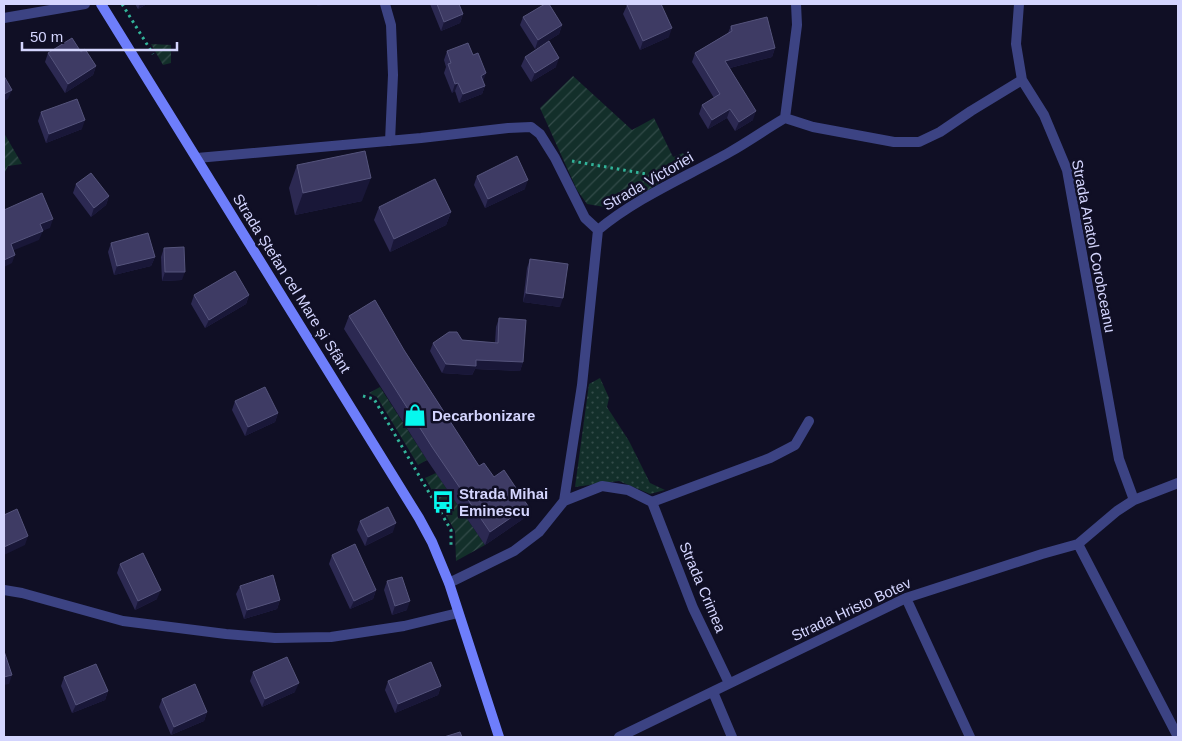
<svg xmlns="http://www.w3.org/2000/svg" width="1182" height="741" font-family="Helvetica,sans-serif">
	<style>
		.grass { fill: url(#grass-dots) }
		.garden { fill: url(#garden-furrows) }
		.lines { fill: none; stroke-linecap: round; stroke-linejoin: round }
		.path { stroke: #32b49a; stroke-width: 3; stroke-dasharray: 2.5 4; stroke-linecap: butt }
		.lane { stroke: #3c4383; stroke-width: 10 }
		.street { stroke: #3c4383; stroke-width: 10 }
		.secondary { stroke: #6e7efb; stroke-width: 10 }
		.wall { fill: #2c2952 }
		.shaded-wall { fill: #191738 }
		.building { fill: #3e3b64; stroke: #55547c }
		.labels { text-anchor: middle; dominant-baseline: central; stroke-width: 5; stroke-linejoin: round; paint-order: stroke }
		.street-label { font-size: 15px; fill: #d4d5fe; stroke: #100f25 }
		.poi-label { font-size: 15px; font-weight: bold; fill: #d4d5fe; stroke: #100f25; text-anchor: start }
	</style>
	<defs>
		<pattern id="grass-dots" width="8" height="8" patternUnits="userSpaceOnUse" patternTransform="scale(1.25)"><rect width="8" height="8" fill="#132f2a"/><path d="M2 2h.1M6 6h.1" fill="none" stroke="#344c4a" stroke-width="1.8" stroke-linecap="round"/></pattern>
		<pattern id="garden-furrows" width="10" height="10" patternUnits="userSpaceOnUse" patternTransform="scale(1.25)"><rect width="10" height="10" fill="#132f2a"/><path d="M-1 1l2-2M0 10L10 0M9 11l2-2" fill="none" stroke="#344c4a"/></pattern>
	</defs>
	<rect width="100%" height="100%" fill="#100f25"/>
	<path class="grass" d="M600,378L609,398L607,407L629,441L650,483L665,490L650,494L619,481L575,487L589,384Z"/>
	<path class="garden" d="M151,44L171,45V63L163,65Z
		M573,76L632,130L654,118L673,157L683,153L689,164L641,195L605,207L587,204L577,190L540,108Z
		M4,133L22,164L8,166L4,174Z
		M380,387L427,460L418,465L377,397L369,393Z
		M436,473L485,545L456,561L455,531L425,478Z"/>
	<g class="lines">
		<path class="path" d="M122,4L153,54
			M572,161L652,175
			M363,396L374,399L451,530V545"/>
		<path class="lane" d="M4,18L85,4
			M652,502L770,458L795,445L809,421"/>
		<path class="street" d="M385,4L391,25L393,75L390,141
			M1019,4L1016,44L1022,80L1044,115L1067,170L1119,459L1134,500
			M785,118L813,127L894,142H919L940,132L971,111L1022,80
			M785,118L797,25L796,4
			M197,158L421,138L508,128L531,127L540,134L555,158L585,218L598,230
			M598,230C636,198 686,177 730,152C748,142 766,129 785,118
			M564,501L602,486L628,490L652,502L693,608L729,683
			M1078,544L1178,737
			M449,583L514,551L539,532L564,501L582,385L598,230
			M4,590L22,593L123,621L226,634L275,638L331,637L404,626L458,613
			M906,598L970,737
			M713,692L732,737
			M619,737L906,598L1042,554L1078,544L1117,511L1134,500L1178,483"/>
		<path class="secondary" d="M101,4L419,518L432,542L449,583L499,737"/>
	</g>
	<path class="wall" d="M135,4H147L138,9Z
		M430,4H459L463,14L460,23L441,31Z
		M626,4H661L669,37L640,50L623,14L627,5Z
		M523,17L562,25L559,34L535,49L520,25Z
		M731,26L775,48L772,57L730,68L753,120L735,131L727,118L708,129L699,114L702,105L714,98L692,62L695,53L728,33Z
		M447,51L483,81L485,86L482,94L459,103L455,91L452,93L444,73L446,67L444,60Z
		M81,52L96,66L93,75L65,93L45,62L48,53Z
		M525,57L556,67L531,82L521,66Z
		M41,112L82,129L46,143L38,121Z
		M297,165L362,201L295,215L289,188Z
		M477,176L525,189L485,208L474,185Z
		M76,184L109,196L106,205L91,217L73,193Z
		M379,207L451,212L446,225L390,252L374,220Z
		M111,243L155,257L151,266L114,275L108,252Z
		M164,248L182,280L162,281L161,257Z
		M530,259L560,307L523,302L527,268Z
		M194,295H249L246,304L205,328L191,304Z
		M349,316L404,350L479,466L494,477L528,506L523,519L485,545L427,460L344,329Z
		M499,318L523,362L520,371L475,369L472,375L442,373L430,351L433,343L462,340L495,343L496,327Z
		M235,401L278,413L275,422L245,436L232,410Z
		M360,521L393,532L365,546L357,530Z
		M332,555L376,590L373,599L350,609L329,564Z
		M120,564L157,599L135,610L117,573Z
		M387,581L407,610L392,615L384,590Z
		M240,586L280,600L277,609L244,619L236,594Z
		M253,672L295,692L262,707L250,681Z
		M64,677L108,691L105,700L72,713L61,686Z
		M388,681L441,686L438,695L395,713L385,690Z
		M162,699L207,712L204,721L171,735L159,707Z"/>
	<path class="shaded-wall" d="M140,4H147L138,9Z
		M318,4H331L317,6Z
		M463,14L460,23L441,31L444,22Z
		M562,25L559,34L535,49L538,40Z
		M672,28L669,37L640,50L643,41Z
		M775,48L772,57L722,70L725,61Z
		M559,58L556,67L531,82L535,73Z
		M96,66L93,75L65,93L68,84Z
		M486,73L483,82L481,76Z
		M458,83L455,91L452,93L455,84Z
		M485,86L482,94L459,103L463,94Z
		M12,90L8,99L4,101V94Z
		M730,109L727,118L708,129L712,120Z
		M756,111L753,120L735,131L739,122Z
		M85,120L82,129L46,143L49,134Z
		M371,178L362,201L295,215L303,193Z
		M528,180L525,189L485,208L488,199Z
		M109,196L106,205L91,217L94,208Z
		M451,212L446,225L390,252L394,239Z
		M53,219L50,228L37,233L40,224Z
		M43,231L39,240L7,253L11,244Z
		M15,255L12,263L4,267V260Z
		M155,257L151,266L114,275L117,266Z
		M165,272H185L182,280L162,281Z
		M526,293L563,298L560,307L523,302Z
		M249,295L246,304L205,328L209,320Z
		M476,360L523,362L520,371L475,369L472,375L442,373L446,364Z
		M278,413L275,422L245,436L248,427Z
		M528,506L523,519L485,545L490,532Z
		M396,523L393,532L365,546L368,537Z
		M28,536L25,545L4,555V547Z
		M161,590L157,599L135,610L138,601Z
		M376,590L373,599L350,609L354,601Z
		M280,600L277,609L244,619L247,610Z
		M410,601L407,610L392,615L395,606Z
		M12,675L9,684L4,685V677Z
		M299,683L295,692L262,707L265,699Z
		M441,686L438,695L395,713L398,704Z
		M108,691L105,700L72,713L76,705Z
		M207,712L204,721L171,735L174,727Z"/>
	<path class="building" d="M437,4H459L463,14L444,22Z
		M545,4H549L562,25L538,40L523,17Z
		M629,4H661L672,28L643,41L627,5Z
		M767,17L775,48L725,61L756,111L739,122L730,109L712,120L702,105L720,94L695,53L732,31L731,26Z
		M72,38L81,52L85,49L96,66L68,84L48,53Z
		M549,41L559,58L535,73L525,57Z
		M468,43L473,55L478,53L486,73L481,76L485,86L463,94L458,83L455,84L448,64L451,63L447,51Z
		M4,76L12,90L4,94Z
		M77,99L85,120L49,134L41,112Z
		M365,151L371,178L303,193L297,165Z
		M517,156L528,180L488,199L477,176Z
		M91,173L109,196L94,208L76,184Z
		M435,179L451,212L394,239L379,207Z
		M42,193L53,219L40,224L43,231L11,244L15,255L4,260V210Z
		M148,233L155,257L117,266L111,243Z
		M184,247L185,272H165L164,248Z
		M530,259L568,264L563,298L526,293Z
		M235,271L249,295L209,320L194,295Z
		M375,300L404,350L479,466L484,463L494,477L504,470L528,506L490,532L432,447L349,316Z
		M499,318L526,320L523,362L476,360V366L446,364L433,343L449,332H457L462,340L498,343Z
		M265,387L278,413L248,427L235,401Z
		M388,507L396,523L368,537L360,521Z
		M17,509L28,536L4,547V515Z
		M355,544L376,590L354,601L332,555Z
		M143,553L161,590L138,601L120,564Z
		M273,575L280,600L247,610L240,586Z
		M402,577L410,601L395,606L387,581Z
		M4,651L12,675L4,677Z
		M287,657L299,683L265,699L253,672Z
		M431,662L441,686L398,704L388,681Z
		M96,664L108,691L76,705L64,677Z
		M195,684L207,712L174,727L162,699Z
		M460,732L462,737H444Z"/>
	<defs>
		<symbol id="shop-bare" viewBox="-9 -9 18 18"><path d="M-5-2.5h2.3a2.7 3.5 0 0 1 5.4 0H5L5.5 6h-11ZM-1.5-2.5h3a1.5 2.3 0 0 0-3 0Z" fill="#06f8ee" stroke="#100f25" stroke-width="2.5" paint-order="stroke"/></symbol>
		<symbol id="bus-bare" viewBox="-9 -9 18 18"><path d="M-5-6H5V4H4V6H2V4H-2V6H-4V4H-5ZM-3.5-4V0h7V-4ZM-3.5 1.2v1.5H-2V1.2ZM2 1.2v1.5H3.5V1.2Z" fill="#06f8ee" stroke="#100f25" stroke-width="2.5" paint-order="stroke"/></symbol>
	</defs>
	<g fill-rule="evenodd">
		<use href="#shop-bare" x="399" y="399" width="32" height="32"/>
		<use href="#bus-bare" x="427" y="486" width="32" height="32"/>
	</g>
	<g class="labels">
		<g class="street-label">
			<text transform="translate(648 181) rotate(-30)">Strada Victoriei</text>
			<text transform="translate(1094 246) rotate(79)">Strada Anatol Corobceanu</text>
			<text transform="translate(292 283) rotate(58)">Strada Ștefan cel Mare și Sfânt</text>
			<text transform="translate(703 587) rotate(67)">Strada Crimea</text>
			<text transform="translate(851 609) rotate(-25)">Strada Hristo Botev</text>
		</g>
		<g class="poi-label">
			<text x="432" y="415">Decarbonizare</text>
			<text x="459" y="493">Strada Mihai<tspan x="459" dy="17">Eminescu</tspan></text>
		</g>
	</g>
	<rect width="1182" height="741" fill="none" stroke="#d4d5fe" stroke-width="10"/>
	<path d="M22 42v8h155v-8" fill="none" stroke="#d4d5fe" stroke-width="2.5"/>
	<text x="30" y="42" font-size="15" fill="#d4d5fe" stroke="#100f25" stroke-width="4" paint-order="stroke">50 m</text>
</svg>
